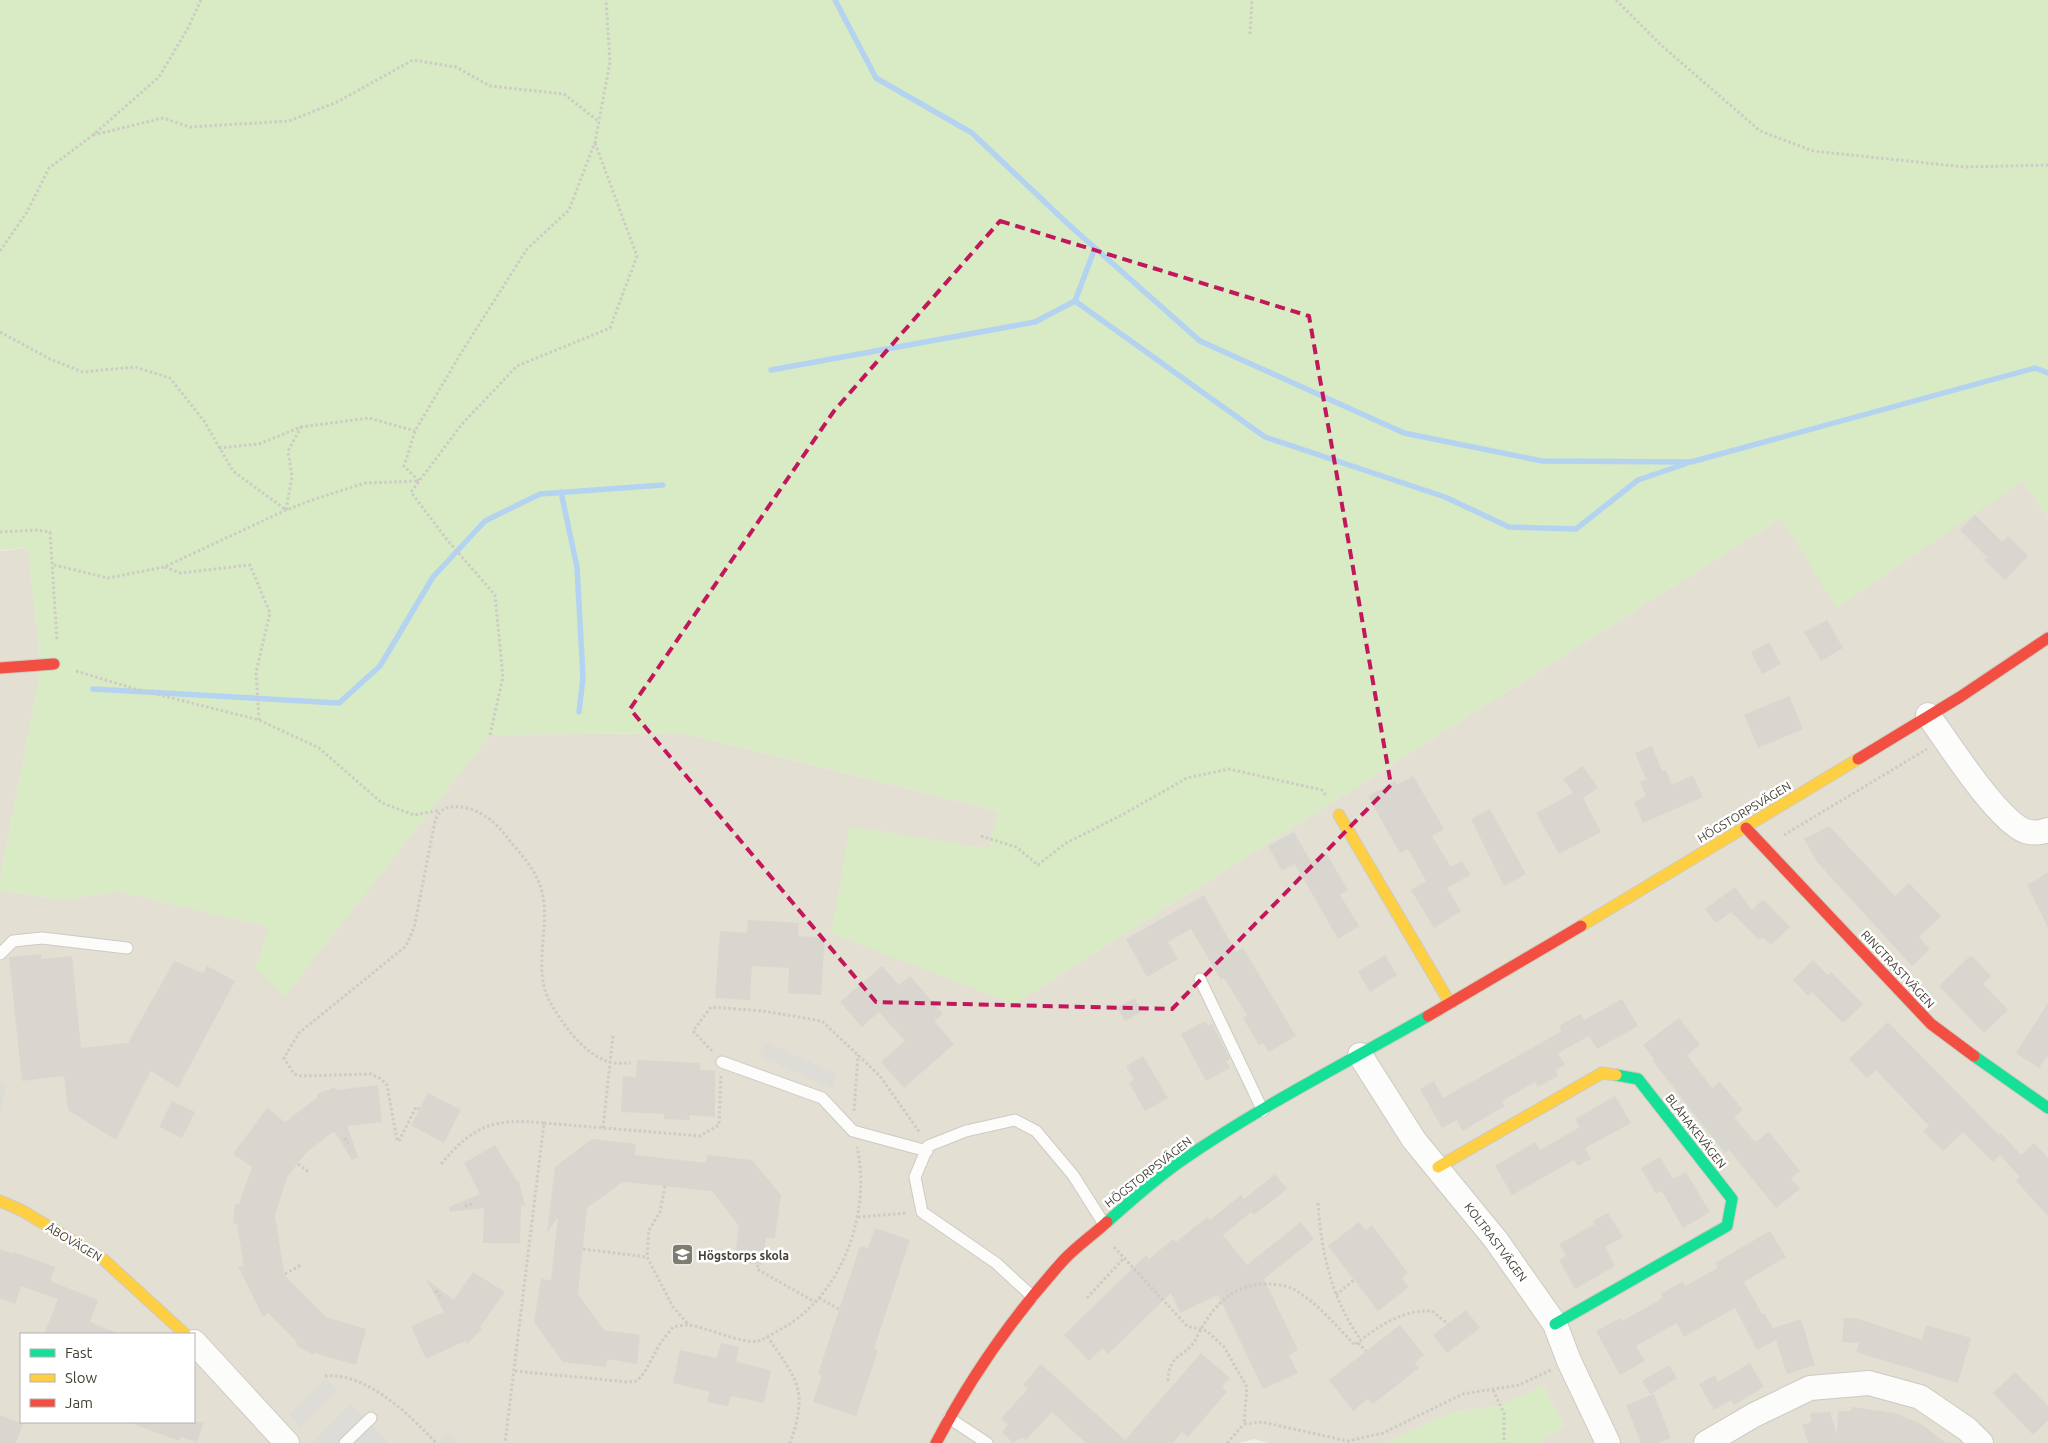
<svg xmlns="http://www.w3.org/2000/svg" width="2048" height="1443" font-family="Ubuntu,sans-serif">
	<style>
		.residential { fill: #e3dfd3; fill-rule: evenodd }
		.green { fill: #d9ebc4 }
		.parking { fill: #dddcd6 }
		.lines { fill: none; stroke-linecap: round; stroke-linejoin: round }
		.stream { stroke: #b4d3f0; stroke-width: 5.5 }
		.building { fill: #d8d6cf }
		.lane-casing { stroke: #cccac4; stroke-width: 13 }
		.street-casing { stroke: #cccac4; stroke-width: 26 }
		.fast-casing { stroke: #cecbbd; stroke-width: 13 }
		.slow-casing { stroke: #cecbbd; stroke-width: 13 }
		.jam-casing { stroke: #cecbbd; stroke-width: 13 }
		.path { stroke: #cdcbc6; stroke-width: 3; stroke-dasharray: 2.5 2.5; stroke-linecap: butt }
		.lane { stroke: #fcfcfb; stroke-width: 11 }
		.street { stroke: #fcfcfb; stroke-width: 24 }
		.fast { stroke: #16e098; stroke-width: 11 }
		.slow { stroke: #ffcf43; stroke-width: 11 }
		.jam { stroke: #f24e42; stroke-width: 11 }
		.marked { fill: none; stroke: #c2185b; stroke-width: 4; stroke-dasharray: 10 6; stroke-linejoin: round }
		.labels { text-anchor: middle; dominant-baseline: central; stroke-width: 5; stroke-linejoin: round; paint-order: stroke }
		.street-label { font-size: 12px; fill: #443f33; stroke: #fff }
		.poi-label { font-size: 12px; font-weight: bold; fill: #443f33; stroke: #fff; text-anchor: start }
	</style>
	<rect width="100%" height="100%" fill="#eeede6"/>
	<path class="residential" d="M2022,481L2048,517V1443H1537L1564,1427L1543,1385L1501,1406L1452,1412L1386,1443H1268L1254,1439L1239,1443H0V890L63,900L117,891L270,927L285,995L490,735L682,733L998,811L989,849L850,827L1014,1004L1781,518L1837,607ZM21,1334H194V1422H21Z
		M28,548L41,668L0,879V551Z"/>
	<path class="green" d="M0,0H2048V517L2022,481L1837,608L1781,518L1014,1004L831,933L850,826L988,849L998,811L682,733L490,735L285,996L255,968L269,927L117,891L63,900L0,890V879L41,668L28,548L0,550Z
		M1543,1385L1564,1427L1537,1443H1386L1452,1412L1501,1406Z"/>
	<path class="parking" d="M765,1042L838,1074L832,1088L759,1056Z
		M0,1083L7,1084L0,1111Z
		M326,1378L338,1390L300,1427L289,1414Z
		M351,1404L387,1441L385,1443H314L313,1442Z
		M448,1432L458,1443H437Z"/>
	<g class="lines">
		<path class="stream" d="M835,0L876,78L972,133L1068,224L1200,341L1404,433L1542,461L1691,462L2035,368L2048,373
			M1075,301L1265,437L1445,497L1509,527L1576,529L1638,480L1685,464
			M771,370L1035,322L1075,301L1095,248
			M561,492L577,567L583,678L579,712
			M93,689L339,703L380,666L433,577L485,521L540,494L663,485"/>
	</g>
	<path class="building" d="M1975,515L2002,542L2008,536L2028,556L2005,580L1984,560L1987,557L1960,530Z
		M1827,620L1843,648L1821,661L1804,632Z
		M1769,642L1781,664L1762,674L1751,652Z
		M1789,696L1803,729L1758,748L1744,715Z
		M1652,746L1662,771L1666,770L1672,785L1693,775L1703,797L1643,823L1634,802L1646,796L1640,782L1646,779L1635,753Z
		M1583,766L1598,788L1583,798L1601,832L1559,854L1536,813L1573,793L1563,779Z
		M1413,776L1444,829L1432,836L1451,867L1462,861L1470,875L1447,888L1461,911L1434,928L1411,890L1426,881L1408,849L1400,853L1368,796L1395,781L1397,785Z
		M1490,809L1526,874L1504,886L1471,819Z
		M1829,826L1895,896L1909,883L1941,916L1919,937L1930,949L1912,966L1817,862L1804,839Z
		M1294,832L1311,862L1326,853L1348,890L1340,895L1359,926L1338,939L1295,864L1282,871L1268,846Z
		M2048,872V928L2027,885Z
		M1735,887L1752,910L1763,899L1790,927L1771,945L1762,937L1759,940L1731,912L1716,923L1705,909Z
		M1204,895L1236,952L1243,948L1296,1036L1269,1052L1263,1043L1259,1045L1243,1018L1247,1015L1224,978L1221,980L1191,929L1168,942L1178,959L1147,977L1126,939Z
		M748,920L799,923L798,936L825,938L821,995L788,993L789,968L752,966L750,1000L715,998L720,931L747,933Z
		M41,954V959L72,956L81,1048L128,1043L174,961L203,973L207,966L235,981L178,1088L151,1071L116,1140L68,1110L64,1076L22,1081L9,957Z
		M1385,955L1397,975L1370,992L1358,972Z
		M1971,955L1991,976L1983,984L2008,1010L1984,1033L1939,986Z
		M1813,960L1828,975L1831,972L1863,1004L1843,1023L1812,992L1808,996L1793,980Z
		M882,966L899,985L910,976L943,1014L934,1021L954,1044L904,1088L881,1062L905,1041L879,1012L862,1027L840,1002Z
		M1134,998L1142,1011L1125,1021L1117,1008Z
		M1622,999L1638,1026L1597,1049L1589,1036L1558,1053L1565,1065L1555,1070L1558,1076L1538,1087L1535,1082L1502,1101L1505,1106L1462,1131L1457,1120L1442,1128L1420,1089L1434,1081L1443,1098L1562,1031L1559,1026L1580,1014L1584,1020Z
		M2048,1003V1055L2039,1068L2016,1053Z
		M1679,1018L1700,1045L1687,1055L1712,1088L1720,1082L1743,1110L1734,1117L1755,1142L1769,1132L1800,1171L1791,1178L1800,1189L1776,1208L1729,1150L1725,1153L1652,1060L1654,1059L1643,1045Z
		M1205,1021L1208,1026L1212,1024L1230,1059L1226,1061L1230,1068L1206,1081L1181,1034Z
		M1888,1022L1999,1135L2001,1133L2021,1155L2034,1143L2048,1158V1216L2016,1181L2020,1177L2000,1155L1993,1162L1963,1132L1943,1151L1923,1131L1929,1126L1876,1070L1867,1078L1849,1059Z
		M1143,1056L1168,1098L1145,1111L1129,1083L1134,1080L1126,1066Z
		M637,1060L700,1063V1070L715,1071V1117L690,1115L689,1120L664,1119V1114L621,1112L623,1076L636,1077Z
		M378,1085L382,1122L347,1126L358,1157L352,1160L334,1131L306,1153L287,1177L275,1216L284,1272L286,1277L326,1317L366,1329L356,1365L315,1353L313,1355L296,1345L297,1342L268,1313L263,1317L238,1266H244L237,1224H233L235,1204H239L252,1167L233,1154L267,1108L285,1122L318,1097L317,1094L335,1087L336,1090Z
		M428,1093L461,1110L444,1143L411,1125Z
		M1615,1096L1631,1123L1585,1148L1591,1159L1578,1166L1574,1160L1512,1195L1495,1166L1535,1142L1540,1150L1580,1127L1575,1119Z
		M172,1101L195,1112L182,1138L159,1127Z
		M592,1139L636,1144L635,1155L706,1163L707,1155L752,1160L781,1195L775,1238H766L762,1265L734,1262L739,1226L712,1191L623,1182L587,1208L578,1294L604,1330L640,1335L637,1364L607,1359L606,1367L563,1362L534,1322L541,1279L551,1280L558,1217L547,1233L555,1167Z
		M495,1145L517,1181H519L525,1206L521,1205L520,1243H483L484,1208L450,1212L449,1207L480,1194L464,1163Z
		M1660,1157L1673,1179L1686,1172L1710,1212L1683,1228L1662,1191L1656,1194L1641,1168Z
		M1275,1174L1287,1189L1254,1215L1251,1212L1223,1235L1247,1265L1301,1222L1314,1239L1264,1279L1298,1350L1289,1355L1298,1373L1263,1389L1218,1295L1180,1313L1171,1293L1108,1354L1102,1348L1089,1361L1064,1335L1146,1255L1149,1259L1173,1239L1176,1242L1207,1217L1210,1220L1241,1195L1244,1199Z
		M1608,1213L1623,1237L1605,1247L1615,1266L1575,1289L1559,1260L1566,1256L1559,1244L1595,1224L1593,1221Z
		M1359,1222L1366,1230L1372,1225L1408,1273L1402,1278L1409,1287L1378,1311L1328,1246Z
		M875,1228L910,1240L874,1348L878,1350L856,1416L813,1402L822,1376L818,1374L860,1246L868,1248Z
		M1770,1231L1786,1257L1744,1282L1762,1314L1764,1313L1773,1328L1801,1319L1815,1365L1787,1374L1776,1340L1757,1350L1735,1308L1684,1337L1677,1323L1636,1346L1645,1361L1620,1375L1596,1331L1620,1318L1622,1321L1663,1298L1661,1294L1683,1281L1685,1286L1718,1268L1715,1263Z
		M0,1249L13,1254L14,1252L55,1267L50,1281L98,1300L90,1322L119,1334H44L58,1299L21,1286L15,1304L0,1298Z
		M473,1272L505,1292L480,1327L482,1329L467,1344L465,1341L426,1359L411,1326L444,1312L426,1279L454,1300Z
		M1466,1310L1480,1328L1447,1353L1433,1335Z
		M1844,1318L1859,1319L1922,1340L1926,1325L1971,1338L1958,1383L1856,1352L1859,1343L1842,1342Z
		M1400,1325L1424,1355L1415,1363L1419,1368L1373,1404L1368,1399L1353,1411L1329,1380Z
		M721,1343L739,1347L736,1362L771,1370L764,1403L731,1396L728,1406L707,1402L710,1392L673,1383L680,1350L717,1358Z
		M1201,1353L1230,1378L1222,1387L1227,1392L1188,1437L1182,1432L1173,1443H1086L1052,1412L1026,1440L1022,1437L1013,1443L1002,1432L1008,1425L1001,1418L1028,1389L1023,1385L1041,1364L1125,1440Z
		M1750,1363L1764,1387L1734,1405L1731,1400L1714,1410L1699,1384L1715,1375L1718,1382Z
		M1669,1365L1677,1378L1650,1394L1642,1381Z
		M2015,1372L2048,1406V1420L2033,1435L1993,1393Z
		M1654,1394L1671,1438L1658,1443H1641L1626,1405Z
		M1852,1407L1895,1413L1921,1424L1946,1443H1808L1802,1425L1811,1422V1413L1830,1412L1837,1435L1838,1411H1851Z
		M0,1415L23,1424L16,1443H0Z
		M134,1422H204L197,1442L181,1437L180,1441L133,1424Z"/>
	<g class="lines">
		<defs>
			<path id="lane" d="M0,954L13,941L42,938L127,948
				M1200,979L1263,1111
				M722,1062L822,1098L853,1131L927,1151
				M1033,1297L996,1263L922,1212L915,1177L928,1146L966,1131L1015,1120L1036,1131L1073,1175L1104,1224
				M949,1418L987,1443
				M345,1443L371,1418"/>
			<path id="street" d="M1928,715C1947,741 1996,819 2025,831C2033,833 2041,833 2048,830
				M1360,1055L1414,1140L1496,1240L1555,1324L1569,1361L1608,1443
				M194,1342L287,1443
				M1706,1443L1754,1415L1810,1388L1869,1383L1920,1397L1967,1429L1981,1443"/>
			<path id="fast" d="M1974,1056L2048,1108
				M1107,1222C1132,1200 1156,1178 1184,1159C1261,1106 1346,1063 1428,1016
				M1555,1324L1727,1226L1732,1199L1638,1079L1616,1075"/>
			<path id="slow" d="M1339,815L1450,1003
				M1581,926L1858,759
				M1438,1167L1602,1073L1616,1075
				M0,1201L21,1210L103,1259L185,1334"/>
			<path id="jam" d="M0,668L54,664
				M1858,759L1960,697L2048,638
				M1746,828L1931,1024L1974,1056
				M1428,1016L1581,926
				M936,1443C970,1378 1012,1318 1061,1263C1074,1248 1092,1236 1107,1222"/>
		</defs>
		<use href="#lane" class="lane-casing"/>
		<use href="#street" class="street-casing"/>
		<use href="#fast" class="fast-casing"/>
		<use href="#slow" class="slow-casing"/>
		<use href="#jam" class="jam-casing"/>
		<path class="path" d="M1616,0L1661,45L1760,131L1813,151L1965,167L2048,165
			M1250,34L1252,0
			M93,135L163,118L190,127L289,121L337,102L413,60L456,67L490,86L564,94L598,121
			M0,251L27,212L49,168L93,135L159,77L188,28L201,0
			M0,332L50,359L83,372L135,367L170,378L204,421L233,471L286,510L292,476L288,451L301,427
			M219,448L259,444L301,427L369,418L415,431
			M0,532L36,530L50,532L57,641
			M54,565L108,578L164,567L286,510L315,499L365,483L419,481L404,466L415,431L461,353L527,249L569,210L595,142L610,62L606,0
			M165,567L180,573L250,565L270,613L256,672L259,720
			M76,671L132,688L259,720L319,748L382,803L414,815L440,810
			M490,735L503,677L495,595L448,541L411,492L462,424L517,366L610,328L637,256L595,143
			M1784,835L1927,749
			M981,836L1016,847L1038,865L1066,843L1122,815L1187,778L1229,769L1322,790L1327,797
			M712,1051L693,1031L711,1007L763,1011L822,1021L880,1076L920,1133
			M854,1111L858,1055
			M544,1123L700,1136L719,1125L721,1076
			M603,1128L613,1035
			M345,1138L348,1144
			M397,1140L387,1085L381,1079L371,1074L301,1076L294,1074L284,1058L299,1033L406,946L414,928L435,821C440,806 452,805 466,808C485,812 498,825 510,841C523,857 537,871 542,892C551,928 531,970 551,1004C564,1026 584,1054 609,1062C615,1064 624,1063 631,1063
			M399,1141L416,1107L419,1109
			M298,1164L310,1173
			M441,1164C474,1125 493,1118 544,1123L505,1443
			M665,1186L660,1212L649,1230L647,1257L673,1307L688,1324
			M1318,1203C1321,1253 1332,1300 1361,1340
			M465,1206L472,1204
			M858,1217L907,1213
			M1114,1247L1187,1326L1207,1331L1224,1347L1247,1387L1244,1424L1262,1422L1348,1441L1383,1433L1463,1394L1519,1385L1551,1370
			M583,1249L647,1257
			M758,1265L757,1269L815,1302
			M285,1274L301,1265
			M436,1291L442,1298
			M1336,1295L1354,1280
			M819,1298L839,1309
			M1087,1298L1124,1258
			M767,1336C797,1380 809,1390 790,1443
			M1358,1343L1366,1351
			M515,1371L627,1382L637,1381L644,1373L661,1342L673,1327C678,1326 684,1325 688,1325C704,1326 744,1345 758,1341C765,1339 772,1334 779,1330C841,1298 872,1214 857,1147
			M325,1376C366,1372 410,1415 436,1443
			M1168,1381C1168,1354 1186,1357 1196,1339C1210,1309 1232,1283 1267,1284C1275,1284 1285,1285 1293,1289C1317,1302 1336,1326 1355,1345C1376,1327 1404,1309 1432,1311L1448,1324
			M1493,1390L1504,1413V1443
			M1227,1443L1244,1424"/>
		<use href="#lane" class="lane"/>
		<use href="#street" class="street"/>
		<use href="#fast" class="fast"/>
		<use href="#slow" class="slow"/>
		<use href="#jam" class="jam"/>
	</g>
	<path class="marked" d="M1000,221L1309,316L1391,785L1172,1009L876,1002L630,709L834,411Z"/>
	<defs>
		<symbol id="school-square" viewBox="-11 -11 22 22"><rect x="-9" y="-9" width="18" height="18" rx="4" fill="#807c72" stroke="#fff"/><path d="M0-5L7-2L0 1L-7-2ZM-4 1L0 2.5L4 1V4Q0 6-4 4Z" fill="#fff"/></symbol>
	</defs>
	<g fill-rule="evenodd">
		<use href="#school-square" x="670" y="1242" width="25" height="25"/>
	</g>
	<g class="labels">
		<g class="street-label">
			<text transform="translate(1744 812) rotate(-31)">HÖGSTORPSVÄGEN</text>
			<text transform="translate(1898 969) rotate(47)">RINGTRASTVÄGEN</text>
			<text transform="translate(1696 1131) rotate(52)">BLÅHAKEVÄGEN</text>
			<text transform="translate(1148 1172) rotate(-38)">HÖGSTORPSVÄGEN</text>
			<text transform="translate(74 1242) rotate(31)">ÅBOVÄGEN</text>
			<text transform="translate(1496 1242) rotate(53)">KOLTRASTVÄGEN</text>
		</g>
		<g class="poi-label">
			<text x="698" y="1255">Högstorps skola</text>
		</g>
	</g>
	<rect x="20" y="1333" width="175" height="90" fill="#ffffff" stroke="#b4b2ad"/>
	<rect x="30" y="1349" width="25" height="8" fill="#16e098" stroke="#b4b2ad"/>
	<text x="65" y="1358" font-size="15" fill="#443f33">Fast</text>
	<rect x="30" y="1374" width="25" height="8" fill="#ffcf43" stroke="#b4b2ad"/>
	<text x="65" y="1383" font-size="15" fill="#443f33">Slow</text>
	<rect x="30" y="1399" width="25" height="8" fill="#f24e42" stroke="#b4b2ad"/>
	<text x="65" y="1408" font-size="15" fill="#443f33">Jam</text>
</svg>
